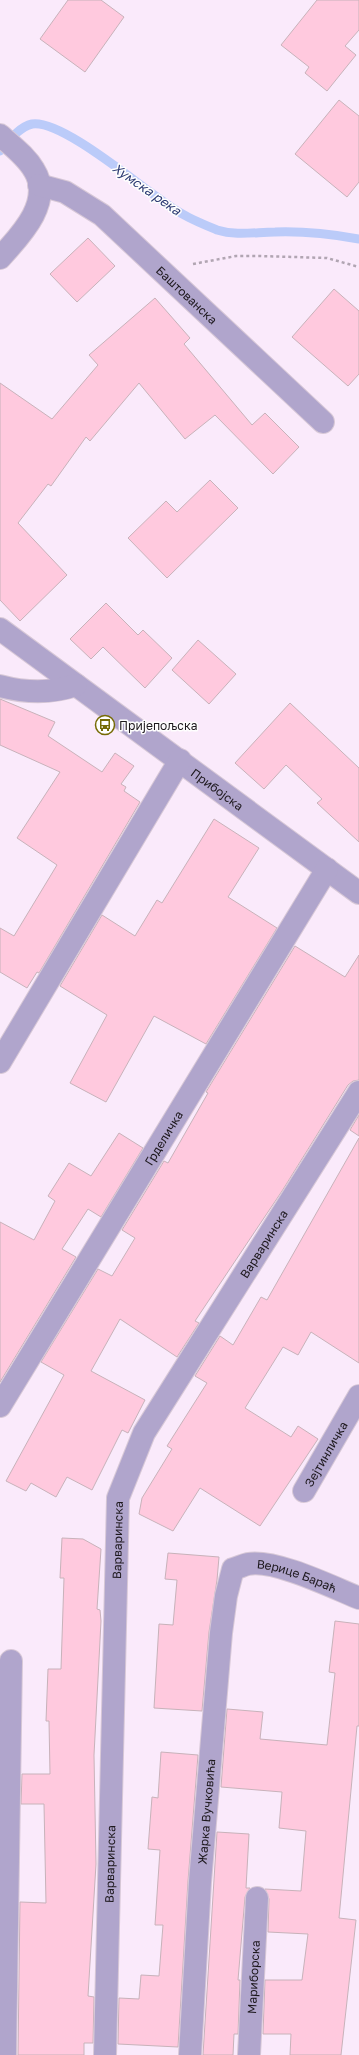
<svg xmlns="http://www.w3.org/2000/svg" width="359" height="2055" font-family="'Golos Text',sans-serif">
	<style>
		.lines { fill: none; stroke-linecap: round; stroke-linejoin: round }
		.stream { stroke: #bbcbf9; stroke-width: 9 }
		.building { fill: #ffc9de; stroke: #c8b2ba }
		.minor-casing { stroke: #d7c8d7; stroke-width: 24 }
		.path { stroke: #b1a5b2; stroke-width: 2.5; stroke-dasharray: 3 3; stroke-linecap: butt }
		.minor { stroke: #b0a5cc; stroke-width: 22 }
		.labels { text-anchor: middle; dominant-baseline: central; stroke-width: 3; stroke-linejoin: round; paint-order: stroke }
		.street-label { font-size: 12px; fill: #1d181d; stroke: #fefefe }
		.poi-label { font-size: 12px; fill: #1d181d; stroke: #fefefe; text-anchor: start }
		.water-label { font-size: 13px; font-style: italic; fill: #2e3c74; stroke: #fefefe }
	</style>
	<rect width="100%" height="100%" fill="#faeafb"/>
	<g class="lines">
		<path class="stream" d="M0,151C9,141 19,127 32,124C64,119 149,195 179,212C190,219 205,225 217,230C236,236 256,232 275,232C303,231 331,234 359,239"/>
	</g>
	<path class="building" d="M68,0H101L124,17L85,72L40,39Z
		M317,0H359V30L345,46L356,55L327,91L305,73L309,67L281,45Z
		M339,100L359,116V182L347,197L295,154Z
		M88,238L115,266L77,302L50,274Z
		M334,289L359,311V374L348,386L292,337Z
		M155,298L190,338L184,344L252,425L265,413L299,447L273,474L215,415L185,439L139,383L90,441L86,437L51,486L48,484L18,523L67,575L20,621L0,600V383L52,419L98,365L89,355Z
		M210,480L238,508L167,578L128,538L166,501L177,512Z
		M106,603L138,635L143,630L172,658L145,688L103,647L91,659L70,639Z
		M198,640L236,674L209,704L172,670Z
		M0,699L55,722L48,736L102,772L115,753L134,766L121,784L126,787L124,791L140,802L39,973L37,972L27,988L0,972V928L14,936L57,865L17,838L60,772L0,745Z
		M290,703L359,768V842L317,803L322,799L286,765L264,789L235,763Z
		M214,819L259,848L228,897L277,928L206,1044L154,1016L106,1102L70,1083L107,1015L60,986L102,915L135,936L157,900L162,903Z
		M295,946L345,977L359,955V1080L353,1081L348,1085L282,1191L195,1321L199,1323L177,1357L120,1319L91,1371L145,1400L128,1433L122,1430L92,1490L67,1477L56,1497L31,1483L26,1491L6,1481L64,1375L41,1362L98,1269L112,1276L135,1238L122,1230L164,1161L168,1163L208,1093L206,1092Z
		M359,1115V1136L350,1130Z
		M119,1133L143,1148L101,1217L88,1209L62,1249L76,1257L0,1382V1222L34,1240L55,1201L48,1196L69,1163L91,1176Z
		M359,1138V1363L311,1332L298,1355L283,1347L245,1408L291,1437L298,1426L318,1439L260,1526L200,1488L173,1531L139,1514L142,1498L172,1449L167,1446L207,1383L195,1376L220,1336L233,1345L261,1297L267,1300Z
		M62,1538L83,1539L101,1549L97,1609L100,1610L101,1621L94,1755L96,1864L88,1996L94,1997L93,2043H84V2055H18L20,1902L46,1903L44,1804H21L22,1774H50L49,1721H46L48,1669H61L64,1578H60Z
		M168,1553L219,1557L217,1580L209,1632L202,1711L154,1708L159,1624L173,1625L177,1580L165,1579Z
		M335,1621L359,1624V1726H357L339,1918L356,1920L341,2055H290L291,2034H263L265,1980H302L308,1934L268,1932L269,1899L265,1889L301,1891L306,1831L279,1828L282,1792L221,1787L227,1709L263,1712L260,1739L327,1745L335,1673L329,1672Z
		M161,1752L198,1755L188,1881L178,2047L118,2044L119,1998L139,1999L141,1975L159,1976L163,1925H155L160,1850L148,1849L152,1797L158,1798Z
		M217,1832L249,1834L246,1888H250L245,1897L238,1980H240L238,2034H234L233,2055H203Z"/>
	<g class="lines">
		<defs>
			<g id="minor">
				<path d="M0,135C12,146 26,156 34,170C54,202 19,237 0,258"/>
				<path id="s1" d="M39,185L65,192L102,215L323,422"/>
				<path id="s2" d="M0,629L359,893"/>
				<path d="M0,686C26,693 50,694 76,685"/>
				<path d="M0,1062L180,760"/>
				<path id="s3" d="M0,1406L327,869"/>
				<path id="s4" d="M304,1491L359,1396"/>
				<path d="M5,2055L11,1661"/>
				<path id="s5" d="M105,2055L118,1498L144,1433L359,1092"/>
				<path id="s6" d="M190,2055L200,1882L221,1633L226,1596L233,1569C238,1568 243,1565 248,1564C275,1559 332,1587 359,1598"/>
				<path id="s7" d="M249,2055L257,1898"/>
			</g>
		</defs>
		<use href="#minor" class="minor-casing"/>
		<path class="path" d="M193,264L236,256H260L327,258L359,267"/>
		<use href="#minor" class="minor"/>
	</g>
	<defs>
		<symbol id="bus-ring" viewBox="-11 -11 22 22"><circle r="9.5" fill="#fefefe" stroke="#766b05" stroke-width="1.5"/><path d="M-5-6H5V4H4V6H2V4H-2V6H-4V4H-5ZM-3.5-4V0h7V-4ZM-3.5 1.2v1.5H-2V1.2ZM2 1.2v1.5H3.5V1.2Z" fill="#766b05"/></symbol>
	</defs>
	<g fill-rule="evenodd">
		<use href="#bus-ring" x="94" y="714" width="22" height="22"/>
	</g>
	<g class="labels">
		<g class="street-label">
			<text stroke="none"><textPath href="#s1" startOffset="187">Баштованска</textPath></text>
			<text stroke="none"><textPath href="#s2" startOffset="270">Прибојска</textPath></text>
			<text stroke="none"><textPath href="#s3" startOffset="314">Грделичка</textPath></text>
			<text stroke="none"><textPath href="#s5" startOffset="851">Варваринска</textPath></text>
			<text stroke="none"><textPath href="#s4" startOffset="43">Зејтинличка</textPath></text>
			<text stroke="none"><textPath href="#s5" startOffset="515">Варваринска</textPath></text>
			<text stroke="none"><textPath href="#s6" startOffset="555">Верице Бараћ</textPath></text>
			<text stroke="none"><textPath href="#s6" startOffset="244">Жарка Вучковића</textPath></text>
			<text stroke="none"><textPath href="#s5" startOffset="191">Варваринска</textPath></text>
			<text stroke="none"><textPath href="#s7" startOffset="78">Мариборска</textPath></text>
		</g>
		<g class="poi-label">
			<text x="119" y="725">Пријепољска</text>
		</g>
		<g class="water-label">
			<text transform="translate(147 189) rotate(35)">Хумска река</text>
		</g>
	</g>
</svg>
